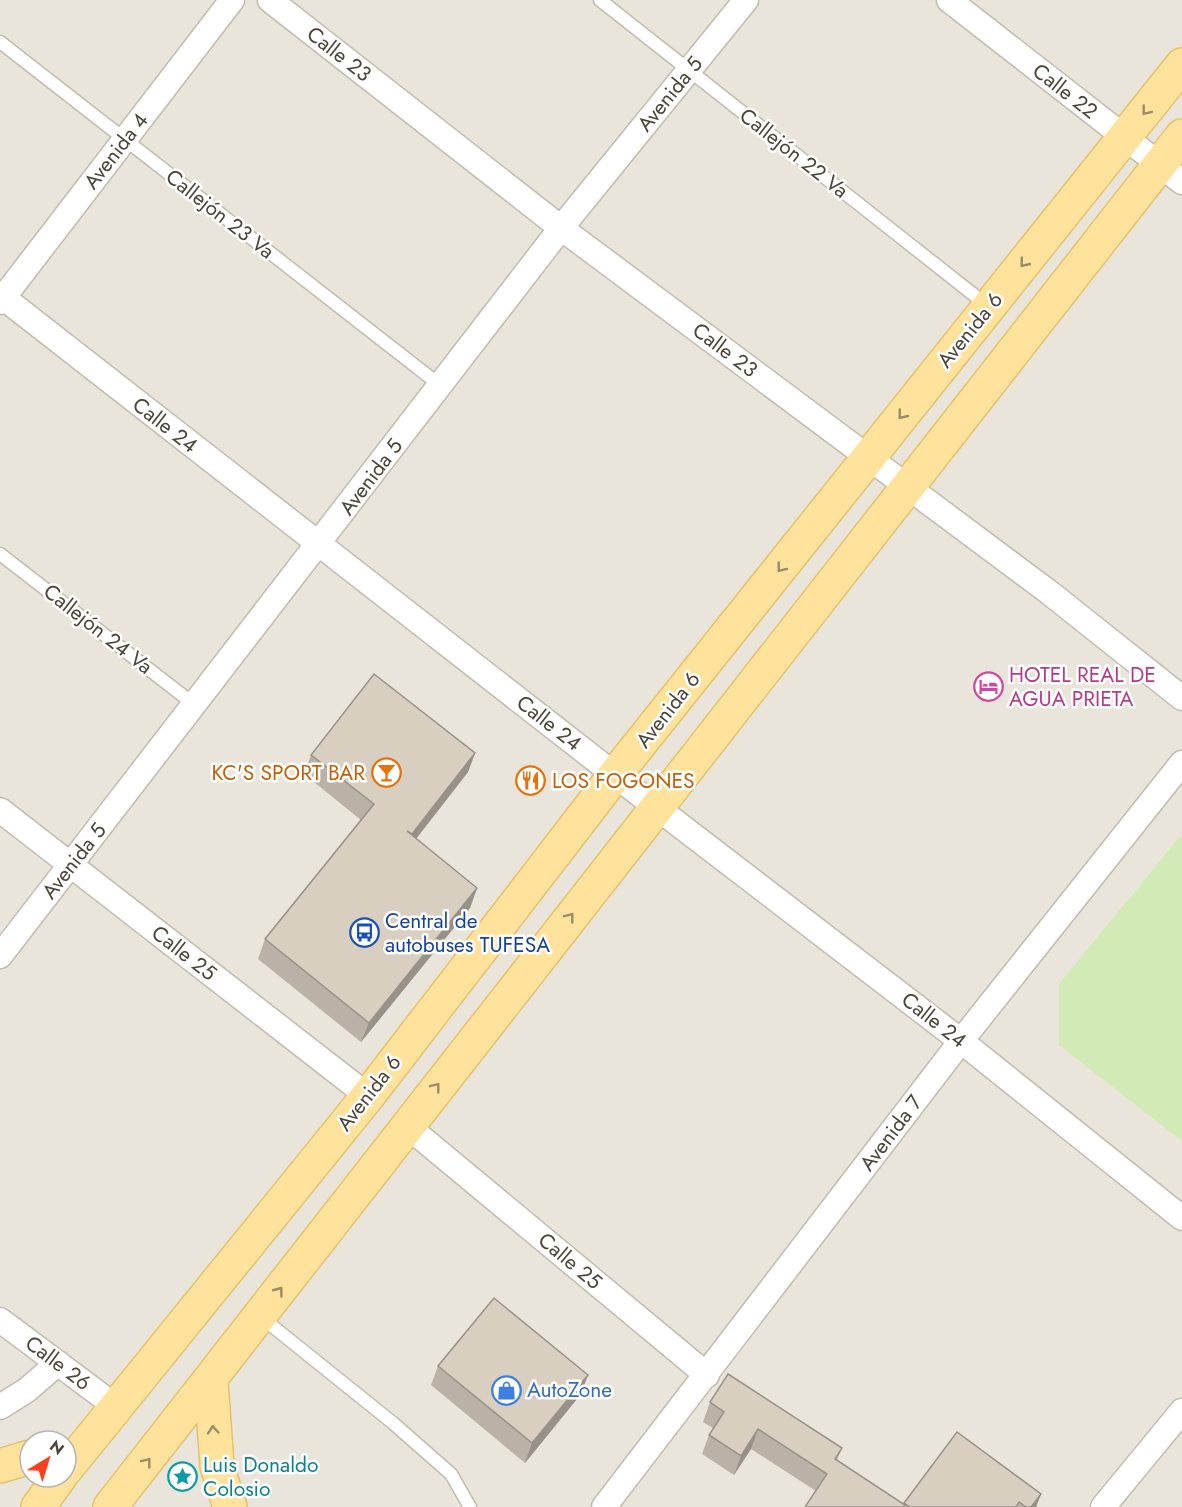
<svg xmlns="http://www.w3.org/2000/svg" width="1182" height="1507" font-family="Jost,sans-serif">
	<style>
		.residential { fill: #eae5da; fill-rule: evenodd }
		.green { fill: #d2eab5 }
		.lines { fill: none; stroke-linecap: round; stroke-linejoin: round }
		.lane-casing { stroke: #c2bbae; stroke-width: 15 }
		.street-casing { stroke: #c2bbae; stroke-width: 27 }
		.primary-casing { stroke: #e6c16a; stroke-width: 36 }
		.lane { stroke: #fff; stroke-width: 12 }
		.street { stroke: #fff; stroke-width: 24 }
		.primary { stroke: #ffe39c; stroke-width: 33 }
		.wall { fill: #bab2a6 }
		.shaded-wall { fill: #979187 }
		.building { fill: #d8cfc1; stroke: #979187; stroke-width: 1.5 }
		.oneway { stroke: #9c8c66 }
		.labels { text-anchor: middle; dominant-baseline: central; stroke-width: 5; stroke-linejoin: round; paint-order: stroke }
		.street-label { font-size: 21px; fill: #4b4439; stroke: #fff }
		.hotel-label { font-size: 21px; fill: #b23c85; stroke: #fff; text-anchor: start }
		.food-label { font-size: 21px; fill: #c56008; stroke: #fff; text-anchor: end }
		.transit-label { font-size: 21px; fill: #164399; stroke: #fff; text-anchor: start }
		.shop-label { font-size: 21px; fill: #366cbe; stroke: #fff; text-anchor: start }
		.culture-label { font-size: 21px; fill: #0d838f; stroke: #fff; text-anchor: start }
	</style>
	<rect width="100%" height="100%" fill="#f6f3ec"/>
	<path class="residential" d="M0,0H1182V1507H0ZM30,1441H66V1477H30Z"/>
	<path class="green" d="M1182,834V1141L1059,1045V984Z"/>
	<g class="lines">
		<defs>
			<path id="lane" d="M600,0L988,306
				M0,42L441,386
				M0,554L195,705
				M261,1317L393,1423L451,1474L470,1507"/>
			<path id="street" d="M270,0L561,228L1050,593L1182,698
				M949,0L1182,182
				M0,295L656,807L961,1041L1182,1218
				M0,302L232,0
				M0,810L368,1096
				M0,956L561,228L746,0
				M406,1125L707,1375
				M0,1320L115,1406
				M0,1407L27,1390L58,1363
				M604,1507L961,1041L1182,763
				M1103,1507L1182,1411"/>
			<path id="primary" d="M211,1381L217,1466L230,1507
				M0,1466L30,1457
				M66,1469L368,1096L615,775L1182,65
				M38,1507L60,1477
				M110,1507L1182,136"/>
		</defs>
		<use href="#lane" class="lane-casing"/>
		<use href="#street" class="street-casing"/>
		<use href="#primary" class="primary-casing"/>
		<use href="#lane" class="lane"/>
		<use href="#street" class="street"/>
		<use href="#primary" class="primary"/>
	</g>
	<path class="wall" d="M475,753L468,772L416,839L477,888L470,908L361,1042L258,959L265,939L361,820L304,774L311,755Z
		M438,1366L581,1394L525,1463L431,1385Z
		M710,1402L842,1448L837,1460L904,1504L957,1432L1041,1494L1036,1507H805L816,1491L751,1449L734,1475L702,1454L709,1435L713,1428L703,1422Z"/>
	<path class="shaded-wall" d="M475,753L468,772L405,853L412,834Z
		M477,888L470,908L361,1042L369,1023Z
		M588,1375L581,1394L525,1463L532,1443Z
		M758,1429L751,1449L734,1475L741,1456Z
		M1041,1494L1036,1507H1031Z"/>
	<path class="building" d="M374,674L475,753L412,834L407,831L477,888L369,1023L265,939L374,804L311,755Z
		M494,1298L588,1375L532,1443L438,1366Z
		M728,1374L842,1448L835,1459L905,1505L904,1507H805L827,1474L758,1429L741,1456L709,1435L724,1412L710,1402Z
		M957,1432L1041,1494L1031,1507H1026L1019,1502L1016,1507H910L904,1503Z"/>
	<defs><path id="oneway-chevron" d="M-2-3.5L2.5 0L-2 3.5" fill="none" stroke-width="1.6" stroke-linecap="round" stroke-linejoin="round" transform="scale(1.5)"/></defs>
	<g class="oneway">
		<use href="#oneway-chevron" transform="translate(1146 111) rotate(128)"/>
		<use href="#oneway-chevron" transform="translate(1024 263) rotate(129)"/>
		<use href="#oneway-chevron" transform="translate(902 415) rotate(129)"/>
		<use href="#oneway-chevron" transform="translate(781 568) rotate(128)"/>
		<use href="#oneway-chevron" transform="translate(570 917) rotate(-52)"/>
		<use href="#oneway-chevron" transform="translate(436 1087) rotate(-52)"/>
		<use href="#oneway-chevron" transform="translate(279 1291) rotate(-53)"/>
		<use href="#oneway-chevron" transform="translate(213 1430) rotate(-95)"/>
		<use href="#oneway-chevron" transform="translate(147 1462) rotate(-52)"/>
	</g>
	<defs>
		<symbol id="hotel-ring" viewBox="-11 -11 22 22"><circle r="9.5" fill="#fff" stroke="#d1479c" stroke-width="1.5"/><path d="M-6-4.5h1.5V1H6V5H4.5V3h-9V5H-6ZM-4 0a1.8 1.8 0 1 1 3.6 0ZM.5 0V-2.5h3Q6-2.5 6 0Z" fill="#d1479c"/></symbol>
		<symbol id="bar-ring" viewBox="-11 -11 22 22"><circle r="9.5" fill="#fff" stroke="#e8710a" stroke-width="1.5"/><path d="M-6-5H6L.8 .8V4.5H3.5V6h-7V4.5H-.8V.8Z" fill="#e8710a"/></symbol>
		<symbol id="restaurant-ring" viewBox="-11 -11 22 22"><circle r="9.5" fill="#fff" stroke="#e8710a" stroke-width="1.5"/><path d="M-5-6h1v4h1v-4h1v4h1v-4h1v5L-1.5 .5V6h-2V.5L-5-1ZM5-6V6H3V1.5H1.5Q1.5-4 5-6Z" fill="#e8710a"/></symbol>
		<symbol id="bus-ring" viewBox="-11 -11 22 22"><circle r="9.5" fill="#fff" stroke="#1a4fb4" stroke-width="1.5"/><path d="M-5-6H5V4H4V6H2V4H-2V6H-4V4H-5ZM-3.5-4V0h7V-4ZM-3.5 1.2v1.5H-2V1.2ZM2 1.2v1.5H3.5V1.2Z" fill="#1a4fb4"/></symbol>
		<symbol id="shop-ring" viewBox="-11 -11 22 22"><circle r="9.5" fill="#fff" stroke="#3f7fe0" stroke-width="1.5"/><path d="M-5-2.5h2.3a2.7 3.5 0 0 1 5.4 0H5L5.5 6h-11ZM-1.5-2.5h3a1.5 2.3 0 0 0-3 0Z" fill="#3f7fe0"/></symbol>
		<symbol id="sight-ring" viewBox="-11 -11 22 22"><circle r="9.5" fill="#fff" stroke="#0f9aa8" stroke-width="1.5"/><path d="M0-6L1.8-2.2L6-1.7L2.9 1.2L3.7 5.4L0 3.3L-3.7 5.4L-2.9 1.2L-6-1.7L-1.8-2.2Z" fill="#0f9aa8"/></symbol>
	</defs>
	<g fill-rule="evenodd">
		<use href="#hotel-ring" x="972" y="670" width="33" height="33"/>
		<use href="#bar-ring" x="370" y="756" width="33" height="33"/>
		<use href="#restaurant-ring" x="514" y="764" width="33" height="33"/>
		<use href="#bus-ring" x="348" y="916" width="33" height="33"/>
		<use href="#shop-ring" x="490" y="1374" width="33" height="33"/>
		<use href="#sight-ring" x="166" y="1460" width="33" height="33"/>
	</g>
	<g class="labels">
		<g class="street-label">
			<text transform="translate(339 54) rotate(38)">Calle 23</text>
			<text transform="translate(1065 91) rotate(38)">Calle 22</text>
			<text transform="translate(670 94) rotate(-51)">Avenida 5</text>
			<text transform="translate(116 151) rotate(-52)">Avenida 4</text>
			<text transform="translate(794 153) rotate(38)">Callejón 22 Va</text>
			<text transform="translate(220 214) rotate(38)">Callejón 23 Va</text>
			<text transform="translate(970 330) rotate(-51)">Avenida 6</text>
			<text transform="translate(725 350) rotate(37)">Calle 23</text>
			<text transform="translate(165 425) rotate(38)">Calle 24</text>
			<text transform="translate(371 477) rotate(-53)">Avenida 5</text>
			<text transform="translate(98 629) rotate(38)">Callejón 24 Va</text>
			<text transform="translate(668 710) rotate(-52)">Avenida 6</text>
			<text transform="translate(549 723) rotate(38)">Calle 24</text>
			<text transform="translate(74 861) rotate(-52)">Avenida 5</text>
			<text transform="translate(184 953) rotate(38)">Calle 25</text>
			<text transform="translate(934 1020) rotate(38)">Calle 24</text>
			<text transform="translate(369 1093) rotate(-52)">Avenida 6</text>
			<text transform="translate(891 1133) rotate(-53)">Avenida 7</text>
			<text transform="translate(570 1261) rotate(40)">Calle 25</text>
			<text transform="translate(58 1363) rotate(37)">Calle 26</text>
		</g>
		<g class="hotel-label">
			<text x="1009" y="675">HOTEL REAL DE<tspan x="1009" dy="24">AGUA PRIETA</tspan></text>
		</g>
		<g class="food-label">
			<text x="365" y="773">KC'S SPORT BAR</text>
			<text x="552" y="781" text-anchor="start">LOS FOGONES</text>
		</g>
		<g class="transit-label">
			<text x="385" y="921">Central de<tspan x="385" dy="24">autobuses TUFESA</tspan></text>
		</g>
		<g class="shop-label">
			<text x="527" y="1390">AutoZone</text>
		</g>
		<g class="culture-label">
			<text x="203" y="1465">Luis Donaldo<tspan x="203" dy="24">Colosio</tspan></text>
		</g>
	</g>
	<g transform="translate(48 1459) rotate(38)"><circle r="28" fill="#ffffff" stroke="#b7b4b0" stroke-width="1.5"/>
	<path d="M0-4.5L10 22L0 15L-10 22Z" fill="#fc3f1d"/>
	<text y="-9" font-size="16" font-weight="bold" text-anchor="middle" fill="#4b4439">N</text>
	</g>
</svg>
